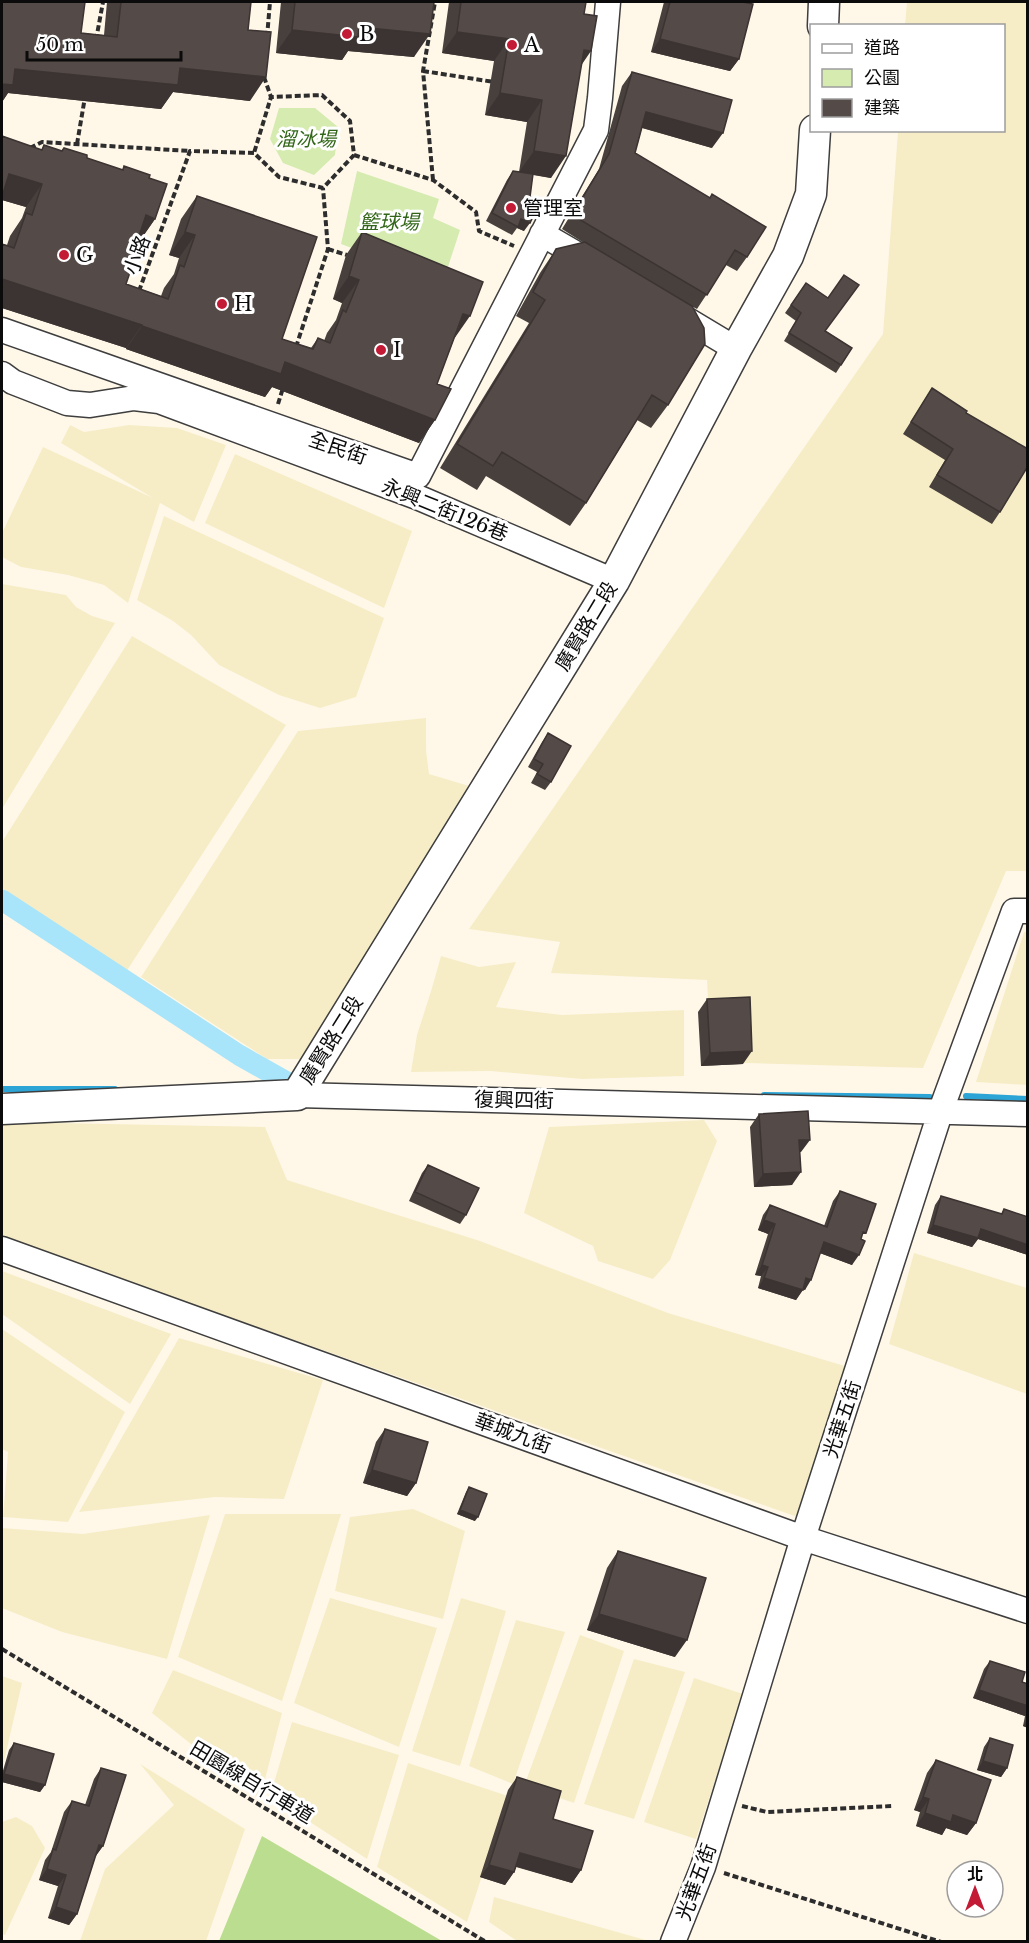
<svg xmlns="http://www.w3.org/2000/svg" width="1029" height="1943" font-family="'Libre Baskerville','Noto Sans TC',serif">
	<style>
		.farmland { fill: #f6edc7 }
		.green { fill: #d5ebb0 }
		.forest { fill: #bbdd8f }
		.lines { fill: none; stroke-linecap: round; stroke-linejoin: round }
		.stream { stroke: #2ca5d6; stroke-width: 6 }
		.canal { stroke: #a9e5fa; stroke-width: 21 }
		.minor-casing { stroke: #3e3e3e; stroke-width: 27 }
		.tertiary-casing { stroke: #3e3e3e; stroke-width: 33 }
		.path { stroke: #2d2d2d; stroke-width: 4; stroke-dasharray: 6 3; stroke-linecap: butt }
		.minor { stroke: #fff; stroke-width: 24 }
		.tertiary { stroke: #fff; stroke-width: 30 }
		.wall { fill: #48403d }
		.shaded-wall { fill: #3b3432 }
		.building { fill: #544a47; stroke: #3b3432; stroke-width: 1.5 }
		.poi-dot { fill: #c31b35; stroke: #fff; stroke-width: 2 }
		.labels { text-anchor: middle; dominant-baseline: central; stroke-width: 6; stroke-linejoin: round; paint-order: stroke }
		.poi-label { font-size: 20px; fill: #0b0b0b; stroke: #fff; text-anchor: start }
		.park-label { font-size: 20px; font-style: italic; fill: #316618; stroke: #fff }
		.street-label { font-size: 20px; fill: #0b0b0b; stroke: #fff }
	</style>
	<rect width="100%" height="100%" fill="#fff8e9"/>
	<path class="farmland" d="M907,2H1027V871H1006L923,1068L711,1062L707,980L551,973L560,942L469,929L883,334L898,131L1004,130V26L905,25Z
		M70,425L84,432L129,425L177,428L226,445L194,522L160,503L128,603L104,585L68,575L21,567L2,557V533L43,447L153,498L61,443Z
		M235,454L412,531L384,608L205,523Z
		M164,516L384,618L356,697L320,708L279,695L219,665L191,635L173,621L137,600Z
		M2,584L66,595L76,607L92,616L115,623L2,809Z
		M132,636L286,725L126,972L2,888V842Z
		M426,718V750L429,774L469,786L473,796L307,1059H267L141,977L298,731Z
		M1024,932H1028L1027,1085L976,1082Z
		M441,956L479,967L516,962L496,1007L562,1015L684,1010V1076L582,1079L490,1071L411,1072L417,1035L432,988Z
		M704,1120L717,1141L670,1260L653,1279L598,1261L593,1246L524,1213L549,1127Z
		M2,1122L265,1127L287,1180L480,1241L668,1313L848,1367L800,1518L2,1237Z
		M914,1253L1027,1288V1394L889,1344Z
		M2,1271L171,1334L130,1404L2,1314Z
		M2,1329L125,1412L68,1522L3,1517L8,1452L2,1449Z
		M179,1338L323,1380L284,1499L215,1497L79,1512Z
		M413,1509L465,1531L443,1619L335,1591L350,1517Z
		M225,1514H341L282,1701L178,1657Z
		M210,1515L167,1659L62,1632L2,1608V1528L83,1534Z
		M330,1598L437,1628L399,1747L294,1703Z
		M461,1598L506,1611L460,1766L412,1751Z
		M516,1620L565,1632L513,1784L469,1766Z
		M580,1635L624,1651L574,1803L524,1786Z
		M634,1659L685,1672L634,1819L584,1804Z
		M173,1670L282,1713L260,1799L152,1713Z
		M2,1676L22,1683L2,1770Z
		M694,1678L743,1694L696,1839L644,1822Z
		M292,1722L399,1755L367,1859L270,1796Z
		M408,1763L508,1796L467,1922L377,1867Z
		M140,1764L245,1829L206,1941H80L105,1869L174,1805Z
		M16,1817L32,1826L45,1848L5,1935L2,1934V1822Z
		M494,1897L649,1941H517L489,1922Z"/>
	<path class="green" d="M279,108H315L338,127L335,155L314,175L283,163L270,139Z
		M357,171L439,199L433,218L460,230L443,282L341,244Z"/>
	<path class="forest" d="M262,1836L442,1941H219Z"/>
	<g class="lines">
		<path class="stream" d="M2,1089H115
			M764,1095L930,1097
			M966,1096L1028,1099"/>
		<path class="canal" d="M2,900L239,1055L299,1089"/>
		<defs>
			<path id="minor" d="M542,234L592,263
				M676,313L736,349
				M2,330L418,476L596,130L600,98L608,2
				M2,374L13,382L67,403L90,405L134,398L159,401L417,497L614,581
				M297,1095L1028,1114
				M2,1249L803,1538L1028,1611
				M673,1942L703,1867L803,1538L941,1110L1014,911H1028"/>
			<path id="tertiary" d="M823,26L824,2
				M2,1109L297,1095L614,581L736,349L788,256L811,194L815,130"/>
		</defs>
		<use href="#minor" class="minor-casing"/>
		<use href="#tertiary" class="tertiary-casing"/>
		<path class="path" d="M267,37L270,2
			M96,40L103,2
			M423,71L494,82
			M264,77L271,97
			M77,144L85,97
			M30,148L42,142L190,151
			M354,155L433,180L476,212L479,231L514,246
			M433,180L423,71L435,2
			M328,249L350,256
			M139,291L190,151L254,153L279,177L323,188L354,155L350,121L322,95L271,97L254,153
			M296,347L328,249L323,188
			M278,404L283,388
			M2,1649L486,1942
			M742,1806L767,1812L893,1806
			M724,1873L941,1942"/>
		<use href="#minor" class="minor"/>
		<use href="#tertiary" class="tertiary"/>
	</g>
	<path class="wall" d="M2,2L81,33L104,35L107,2H251L248,30L250,101L173,92L161,109L8,93L2,102Z
		M281,2H434L414,57L348,51L342,60L276,53Z
		M449,2H586L584,14L581,66L551,178L533,175L524,231L517,228L512,235L486,221L507,180L513,171L519,172L527,122L485,115L494,61L442,53Z
		M664,2H743L739,59L730,71L651,52Z
		M632,72L712,148L642,128L635,153L747,257L737,271L726,265L697,309L693,307L668,405L651,428L637,420L586,503L570,526L486,476L477,490L440,468L529,323L516,316L540,273L556,249L584,243L562,229L599,169L622,86Z
		M2,136L41,150L44,145L61,151L64,148L87,158L122,170L124,166L149,178L155,219L139,242L137,241L126,284L161,296L164,288L174,274L179,258L169,255L181,219L197,196L282,339L311,348L318,338L324,341L327,333L336,320L342,303L333,299L346,255L362,232L454,339L437,384L435,420L419,443L272,387L265,397L126,349V348L2,308V244L7,245L10,236L22,218L26,207L2,200Z
		M806,283L826,331L852,348L836,373L784,341L796,321L785,313Z
		M932,388L966,413L1000,512L992,524L929,487L945,460L903,434Z
		M548,733L551,782L545,790L531,783L537,772L528,767L542,742Z
		M707,999L743,1064L701,1066L698,1012Z
		M759,1114L801,1152H800L792,1185L754,1187L750,1127Z
		M428,1165L466,1215L460,1224L409,1201L422,1173Z
		M840,1191L861,1239L852,1265L820,1253L805,1290L803,1289L796,1300L758,1288L761,1276L755,1275L768,1234L758,1230L763,1215L770,1205L824,1226L833,1201Z
		M941,1196L1001,1214L1004,1209L1028,1217V1255L978,1239L972,1247L927,1233L935,1205Z
		M385,1429L416,1483L407,1496L363,1483L376,1442Z
		M469,1487L475,1521L457,1514L466,1492Z
		M618,1551L675,1657L587,1630L607,1568Z
		M990,1661L1022,1682L1028,1684V1728L1023,1726L1025,1716L973,1698L984,1669Z
		M990,1738L1007,1768L1001,1777L977,1770L984,1747Z
		M14,1743L45,1785L40,1792L2,1782V1774L9,1750Z
		M936,1760L976,1823L967,1835L946,1828L942,1835L916,1826L920,1812L914,1810L927,1773Z
		M101,1768L103,1846L95,1857L77,1914L69,1925L48,1918L58,1886L39,1880L45,1860L51,1852L64,1812L72,1801L85,1805L94,1779Z
		M517,1777L553,1819L581,1870L572,1883L516,1867L514,1872L505,1885L480,1877L508,1790Z"/>
	<path class="shaded-wall" d="M359,27L430,34L414,57L348,51L342,60L276,53L292,30Z
		M457,32L509,39L494,61L442,53Z
		M660,39L739,59L730,71L651,52Z
		M584,50L591,51L576,73Z
		M180,68L266,77L250,101L173,92L161,109L8,93L2,102V84L15,69Z
		M500,93L542,100L527,122L485,115Z
		M646,112L723,133L712,148L636,126Z
		M534,151L566,156L551,178L519,172Z
		M9,174L42,184L26,207L2,200V185Z
		M146,215L155,219L139,242L130,239Z
		M521,219L530,223L524,231L517,228Z
		M185,232L195,235L179,258L169,255Z
		M349,276L359,280L342,303L333,299Z
		M2,279L142,325L126,348L2,308Z
		M463,314L470,316L454,339Z
		M142,326L285,362L435,420L419,443L272,387L265,397L126,349Z
		M752,1051L743,1064L701,1066L710,1053Z
		M799,1140H810L801,1152L790,1153Z
		M801,1172L792,1185L754,1187L763,1174Z
		M764,1220L775,1224L768,1234L758,1230Z
		M933,1225L981,1229L1028,1245V1255L978,1239L972,1247L927,1233Z
		M824,1242L859,1255L852,1265L817,1252Z
		M762,1265L768,1267L761,1276L755,1275Z
		M764,1278L803,1290L796,1300L758,1288Z
		M806,1278L811,1280L805,1290L799,1288Z
		M372,1470L416,1483L407,1496L363,1483Z
		M460,1510L478,1517L475,1521L457,1514Z
		M599,1614L687,1640L675,1657L587,1630Z
		M979,1690L1028,1706V1713L1025,1716L973,1698Z
		M1028,1719V1728L1023,1726Z
		M983,1761L1007,1768L1001,1777L977,1770Z
		M4,1774L45,1785L40,1792L2,1782V1778Z
		M923,1797L929,1799L920,1812L914,1810Z
		M925,1813L953,1815L976,1823L967,1835L946,1828L942,1835L916,1826Z
		M99,1845L103,1846L95,1857Z
		M520,1853L581,1870L572,1883L511,1865Z
		M489,1865L514,1872L505,1885L480,1877Z
		M47,1869L66,1875L58,1886L39,1880Z
		M56,1907L77,1914L69,1925L48,1918Z"/>
	<path class="building" d="M2,2H85L81,33L117,37L121,2H251L248,30L271,32L266,77L180,68L178,85L15,69L13,85L2,84Z
		M295,2H434L430,34L359,27L358,37L292,30Z
		M461,2H586L584,14L597,16L591,51L584,50L566,156L534,151L542,100L500,93L509,39L457,32Z
		M670,2H743L753,4L739,59L660,39Z
		M632,72L732,100L723,133L646,112L635,153L710,198L712,194L766,227L747,257L735,250L707,295L572,215L609,154Z
		M2,136L42,150L44,145L62,151L64,148L87,155V158L123,170L124,166L150,175L149,178L167,184L155,219L146,215L135,248L138,249L126,284L168,299L180,265L184,267L195,235L185,232L197,196L317,237L282,339L313,349L318,338L330,343L343,310L346,312L359,280L349,276L362,232L483,282L470,316L463,314L437,384L451,389L435,420L285,362L281,374L142,326V325L2,279V244L14,248L26,213L32,215L42,184L9,174L2,197Z
		M513,171L533,174L530,197L540,202L530,223L521,219L518,227L492,213Z
		M585,242L692,306L704,328L705,344L668,405L652,395L586,503L502,452L493,466L457,444L545,300L533,292L556,249Z
		M844,275L859,285L825,331L852,348L841,365L789,333L801,313L791,305L806,283L828,298Z
		M932,388L967,411L966,413L1028,449V466L1000,512L937,475L953,449L911,422Z
		M548,733L571,746L551,782L537,774L543,764L534,759Z
		M750,997L752,1051L710,1053L707,999Z
		M808,1111L810,1140H799L801,1172L763,1174L759,1114Z
		M428,1165L479,1188L466,1215L415,1192Z
		M840,1191L876,1204L866,1233L863,1232L861,1239L865,1241L859,1255L824,1242L811,1280L806,1278L803,1290L764,1278L768,1267L762,1265L775,1224L764,1220L770,1205L827,1227Z
		M941,1196L1002,1214L1004,1209L1028,1217V1245L981,1229L978,1238L933,1225Z
		M385,1429L428,1442L416,1483L372,1470Z
		M469,1487L487,1494L478,1517L460,1510Z
		M618,1551L706,1578L687,1640L599,1614Z
		M990,1661L1025,1672L1022,1682L1028,1684V1706L979,1690Z
		M990,1738L1013,1745L1007,1768L983,1761Z
		M14,1743L54,1754L45,1785L4,1774Z
		M936,1760L991,1780L976,1823L953,1815L951,1822L925,1813L929,1799L923,1797Z
		M101,1768L126,1775L103,1846L99,1845L77,1914L56,1907L66,1875L47,1869L53,1849L56,1850L72,1801L89,1806Z
		M517,1777L561,1791L553,1819L593,1831L581,1870L520,1853L514,1872L489,1865Z"/>
	<g class="poi-dot">
		<circle cx="347" cy="34" r="6"/>
		<circle cx="512" cy="45" r="6"/>
		<circle cx="511" cy="208" r="6"/>
		<circle cx="64" cy="255" r="6"/>
		<circle cx="222" cy="304" r="6"/>
		<circle cx="381" cy="350" r="6"/>
	</g>
	<g class="labels">
		<g class="poi-label">
			<text x="359" y="34">B</text>
			<text x="524" y="45">A</text>
			<text x="523" y="208">管理室</text>
			<text x="76" y="255">G</text>
			<text x="234" y="304">H</text>
			<text x="393" y="350">I</text>
		</g>
		<g class="park-label">
			<text x="306" y="139">溜冰場</text>
			<text x="389" y="222">籃球場</text>
		</g>
		<g class="street-label">
			<text transform="translate(137 255) rotate(-70)">小路</text>
			<text transform="translate(338 448) rotate(19)">全民街</text>
			<text transform="translate(445 510) rotate(22)">永興二街126巷</text>
			<text transform="translate(586 626) rotate(-59)">廣賢路二段</text>
			<text transform="translate(331 1040) rotate(-58)">廣賢路二段</text>
			<text transform="translate(514 1100) rotate(1)">復興四街</text>
			<text transform="translate(842 1419) rotate(-72)">光華五街</text>
			<text transform="translate(513 1433) rotate(20)">華城九街</text>
			<text transform="translate(252 1782) rotate(31)">田園線自行車道</text>
			<text transform="translate(696 1882) rotate(-70)">光華五街</text>
		</g>
	</g>
	<rect width="1029" height="1943" fill="none" stroke="#0b0b0b" stroke-width="6"/>
	<rect x="810" y="24" width="195" height="108" fill="#ffffff" stroke="#9d9d9d" stroke-width="1.5"/>
	<rect x="822" y="44" width="30" height="9" fill="#ffffff" stroke="#9d9d9d" stroke-width="1.5"/>
	<text x="864" y="54" font-size="18" fill="#0b0b0b">道路</text>
	<rect x="822" y="69" width="30" height="18" fill="#d5ebb0" stroke="#9d9d9d" stroke-width="1.5"/>
	<text x="864" y="84" font-size="18" fill="#0b0b0b">公園</text>
	<rect x="822" y="99" width="30" height="18" fill="#544a47" stroke="#9d9d9d" stroke-width="1.5"/>
	<text x="864" y="114" font-size="18" fill="#0b0b0b">建築</text>
	<g transform="translate(975 1889)"><circle r="28" fill="#ffffff" stroke="#9d9d9d" stroke-width="1.5"/>
	<path d="M0-4.5L10 22L0 15L-10 22Z" fill="#c31b35"/>
	<text y="-9" font-size="16" font-weight="bold" text-anchor="middle" fill="#0b0b0b">北</text>
	</g>
	<path d="M27 51v9h154v-9" fill="none" stroke="#0b0b0b" stroke-width="3"/>
	<text x="36" y="51" font-size="18" fill="#0b0b0b" stroke="#ffffff" stroke-width="4.5" paint-order="stroke">50 m</text>
</svg>
